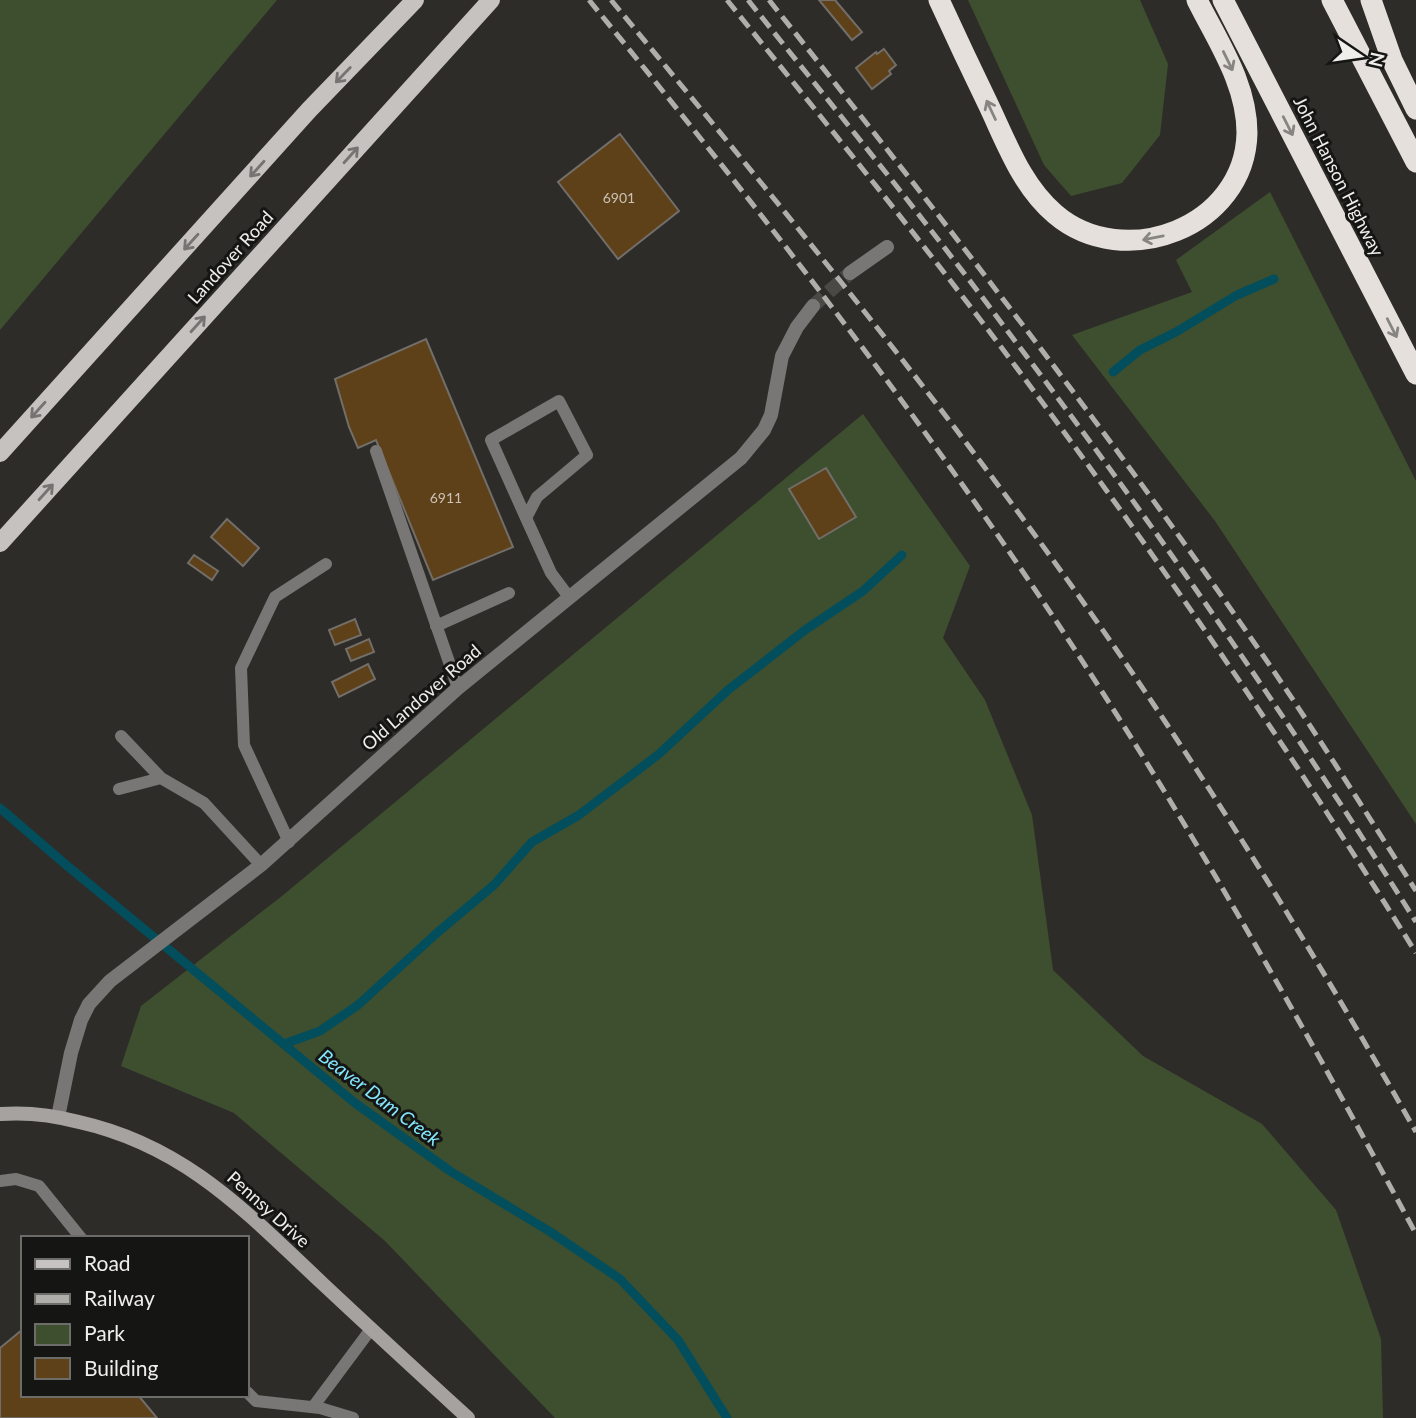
<svg xmlns="http://www.w3.org/2000/svg" width="1416" height="1418" font-family="Lato,sans-serif">
	<style>
		.green { fill: #3e4f2f }
		.lines { fill: none; stroke-linecap: round; stroke-linejoin: round }
		.stream { stroke: #034e5c; stroke-width: 9 }
		.building { fill: #5e4019; stroke: #726e6a; stroke-width: 2 }
		.street-tunnel { stroke: #4b4945; stroke-width: 14; stroke-dasharray: 14 7; stroke-linecap: butt }
		.lane { stroke: #797775; stroke-width: 12 }
		.street { stroke: #797775; stroke-width: 14 }
		.secondary { stroke: #a5a29f; stroke-width: 14 }
		.primary { stroke: #c6c2bf; stroke-width: 18 }
		.highway { stroke: #e5e0dc; stroke-width: 21 }
		.rail { stroke: #afaeab; stroke-width: 5; stroke-dasharray: 14 7; stroke-linecap: butt }
		.oneway { stroke: #878582 }
		.oneway2 { stroke: #767472 }
		.labels { text-anchor: middle; dominant-baseline: central; stroke-width: 6; stroke-linejoin: round; paint-order: stroke }
		.number-label { font-size: 14px; fill: #cbc2b6 }
		.street-label { font-size: 18px; fill: #efeeeb; stroke: #151513 }
		.water-label { font-size: 19px; font-style: italic; fill: #84e7fe; stroke: #151513 }
	</style>
	<rect width="100%" height="100%" fill="#2e2c28"/>
	<path class="green" d="M0,0H277L0,330Z
		M968,0H1140L1168,64L1160,135L1122,183L1071,196L1044,165Z
		M1270,192L1416,481V824L1215,521L1072,335L1192,292L1176,260Z
		M863,414L970,566L943,638L985,700L1032,815L1053,970L1143,1056L1262,1124L1336,1210L1381,1339L1383,1418H555L385,1241L234,1113L121,1066L141,1006L282,896Z"/>
	<g class="lines">
		<path class="stream" d="M1113,372L1140,350L1176,332L1237,295L1274,279
			M0,808L65,864L355,1103L450,1171L549,1231L620,1279L678,1340L727,1418
			M284,1044L320,1031L358,1005L438,932L494,885L532,842L579,815L659,754L728,690L805,630L863,591L902,555"/>
	</g>
	<path class="building" d="M819,0H835L862,32L852,40Z
		M884,49L896,65L889,71L891,74L872,89L856,68L876,52L877,54Z
		M620,134L679,211L618,259L558,182Z
		M426,339L513,547L433,580L376,440L358,448L349,427L335,379Z
		M826,468L856,517L819,539L789,489Z
		M227,519L259,548L243,566L211,537Z
		M194,555L218,571L212,580L188,563Z
		M355,619L361,635L335,645L329,630Z
		M369,639L374,652L351,661L346,649Z
		M368,664L375,679L339,697L332,682Z
		M23,1329V1395H138L157,1418H0V1348Z"/>
	<g class="lines">
		<path class="street-tunnel" d="M813,306L850,273"/>
		<path class="lane" d="M376,451L458,688
			M526,518L491,440L559,401L587,455L537,497L526,518L551,573L569,597
			M436,626L509,593
			M121,736L161,778
			M119,789L161,778L204,803L261,865
			M289,842L244,745L241,668L275,597L326,564
			M0,1181L16,1179L39,1186L81,1238
			M247,1392L256,1401L320,1408L353,1418
			M313,1407L371,1329"/>
		<path class="street" d="M850,273L887,247
			M58,1117L71,1053L81,1020L89,1004L110,981L261,865L458,688L741,458L764,430L771,415L782,356L797,327L813,306"/>
		<path class="secondary" d="M0,1114C27,1112 53,1115 79,1122C186,1146 247,1213 323,1284C371,1329 420,1374 468,1418"/>
		<path class="primary" d="M0,453L309,110L415,0
			M0,543L491,0"/>
		<path class="highway" d="M939,0C955,35 972,71 989,106C1007,144 1022,186 1055,214C1124,273 1245,227 1247,133C1247,84 1218,42 1197,0
			M1223,0L1416,374
			M1332,0L1416,162
			M1371,0L1392,60L1416,109"/>
		<path class="rail" d="M589,0C748,195 904,394 1044,603C1180,806 1300,1019 1416,1234
			M611,0C805,235 1000,472 1168,726C1256,859 1338,994 1416,1132
			M727,0C817,112 908,224 995,339C1144,537 1285,742 1416,953
			M748,0C835,109 923,217 1006,329C1151,520 1288,718 1416,922
			M769,0C939,214 1107,429 1262,654C1315,731 1365,811 1416,891"/>
	</g>
	<defs><path id="oneway-shaft" d="M-6 0H5M1.5-3L5.5 0L1.5 3" fill="none" stroke-width="1.6" stroke-linecap="round" stroke-linejoin="round" transform="scale(1.75)"/></defs>
	<g class="oneway">
		<use href="#oneway-shaft" transform="translate(1228 61) rotate(64)"/>
		<use href="#oneway-shaft" transform="translate(991 110) rotate(-115)"/>
		<use href="#oneway-shaft" transform="translate(1288 126) rotate(63)"/>
		<use href="#oneway-shaft" transform="translate(1153 238) rotate(169)"/>
		<use href="#oneway-shaft" transform="translate(1392 328) rotate(63)"/>
	</g>
	<g class="oneway2">
		<use href="#oneway-shaft" transform="translate(343 75) rotate(134)"/>
		<use href="#oneway-shaft" transform="translate(351 155) rotate(-48)"/>
		<use href="#oneway-shaft" transform="translate(257 169) rotate(132)"/>
		<use href="#oneway-shaft" transform="translate(191 242) rotate(132)"/>
		<use href="#oneway-shaft" transform="translate(198 324) rotate(-48)"/>
		<use href="#oneway-shaft" transform="translate(38 410) rotate(132)"/>
		<use href="#oneway-shaft" transform="translate(46 492) rotate(-48)"/>
	</g>
	<g class="labels">
		<g class="number-label">
			<text x="619" y="197">6901</text>
			<text x="446" y="497">6911</text>
		</g>
		<g class="street-label">
			<text transform="translate(1339 176) rotate(63)">John Hanson Highway</text>
			<text transform="translate(230 257) rotate(-48)">Landover Road</text>
			<text transform="translate(421 697) rotate(-41)">Old Landover Road</text>
			<text transform="translate(269 1209) rotate(42)">Pennsy Drive</text>
		</g>
		<g class="water-label">
			<text transform="translate(380 1097) rotate(37)">Beaver Dam Creek</text>
		</g>
	</g>
	<rect x="21" y="1236" width="228" height="161" fill="#151513" stroke="#6c6c69" stroke-width="2"/>
	<rect x="35" y="1259" width="35" height="10" fill="#c6c2bf" stroke="#6c6c69" stroke-width="2"/>
	<text x="84" y="1271" font-size="21" fill="#efeeeb">Road</text>
	<rect x="35" y="1294" width="35" height="10" fill="#afaeab" stroke="#6c6c69" stroke-width="2"/>
	<text x="84" y="1306" font-size="21" fill="#efeeeb">Railway</text>
	<rect x="35" y="1324" width="35" height="21" fill="#3e4f2f" stroke="#6c6c69" stroke-width="2"/>
	<text x="84" y="1341" font-size="21" fill="#efeeeb">Park</text>
	<rect x="35" y="1358" width="35" height="21" fill="#5e4019" stroke="#6c6c69" stroke-width="2"/>
	<text x="84" y="1376" font-size="21" fill="#efeeeb">Building</text>
	<g transform="translate(1360 56) rotate(103)" stroke="#151513" stroke-width="5" paint-order="stroke">
	<path d="M0-5L12 26L0 18L-12 26Z" fill="#efeeeb"/>
	<text y="-10" font-size="19" font-weight="bold" text-anchor="middle" fill="#efeeeb">N</text>
	</g>
</svg>
